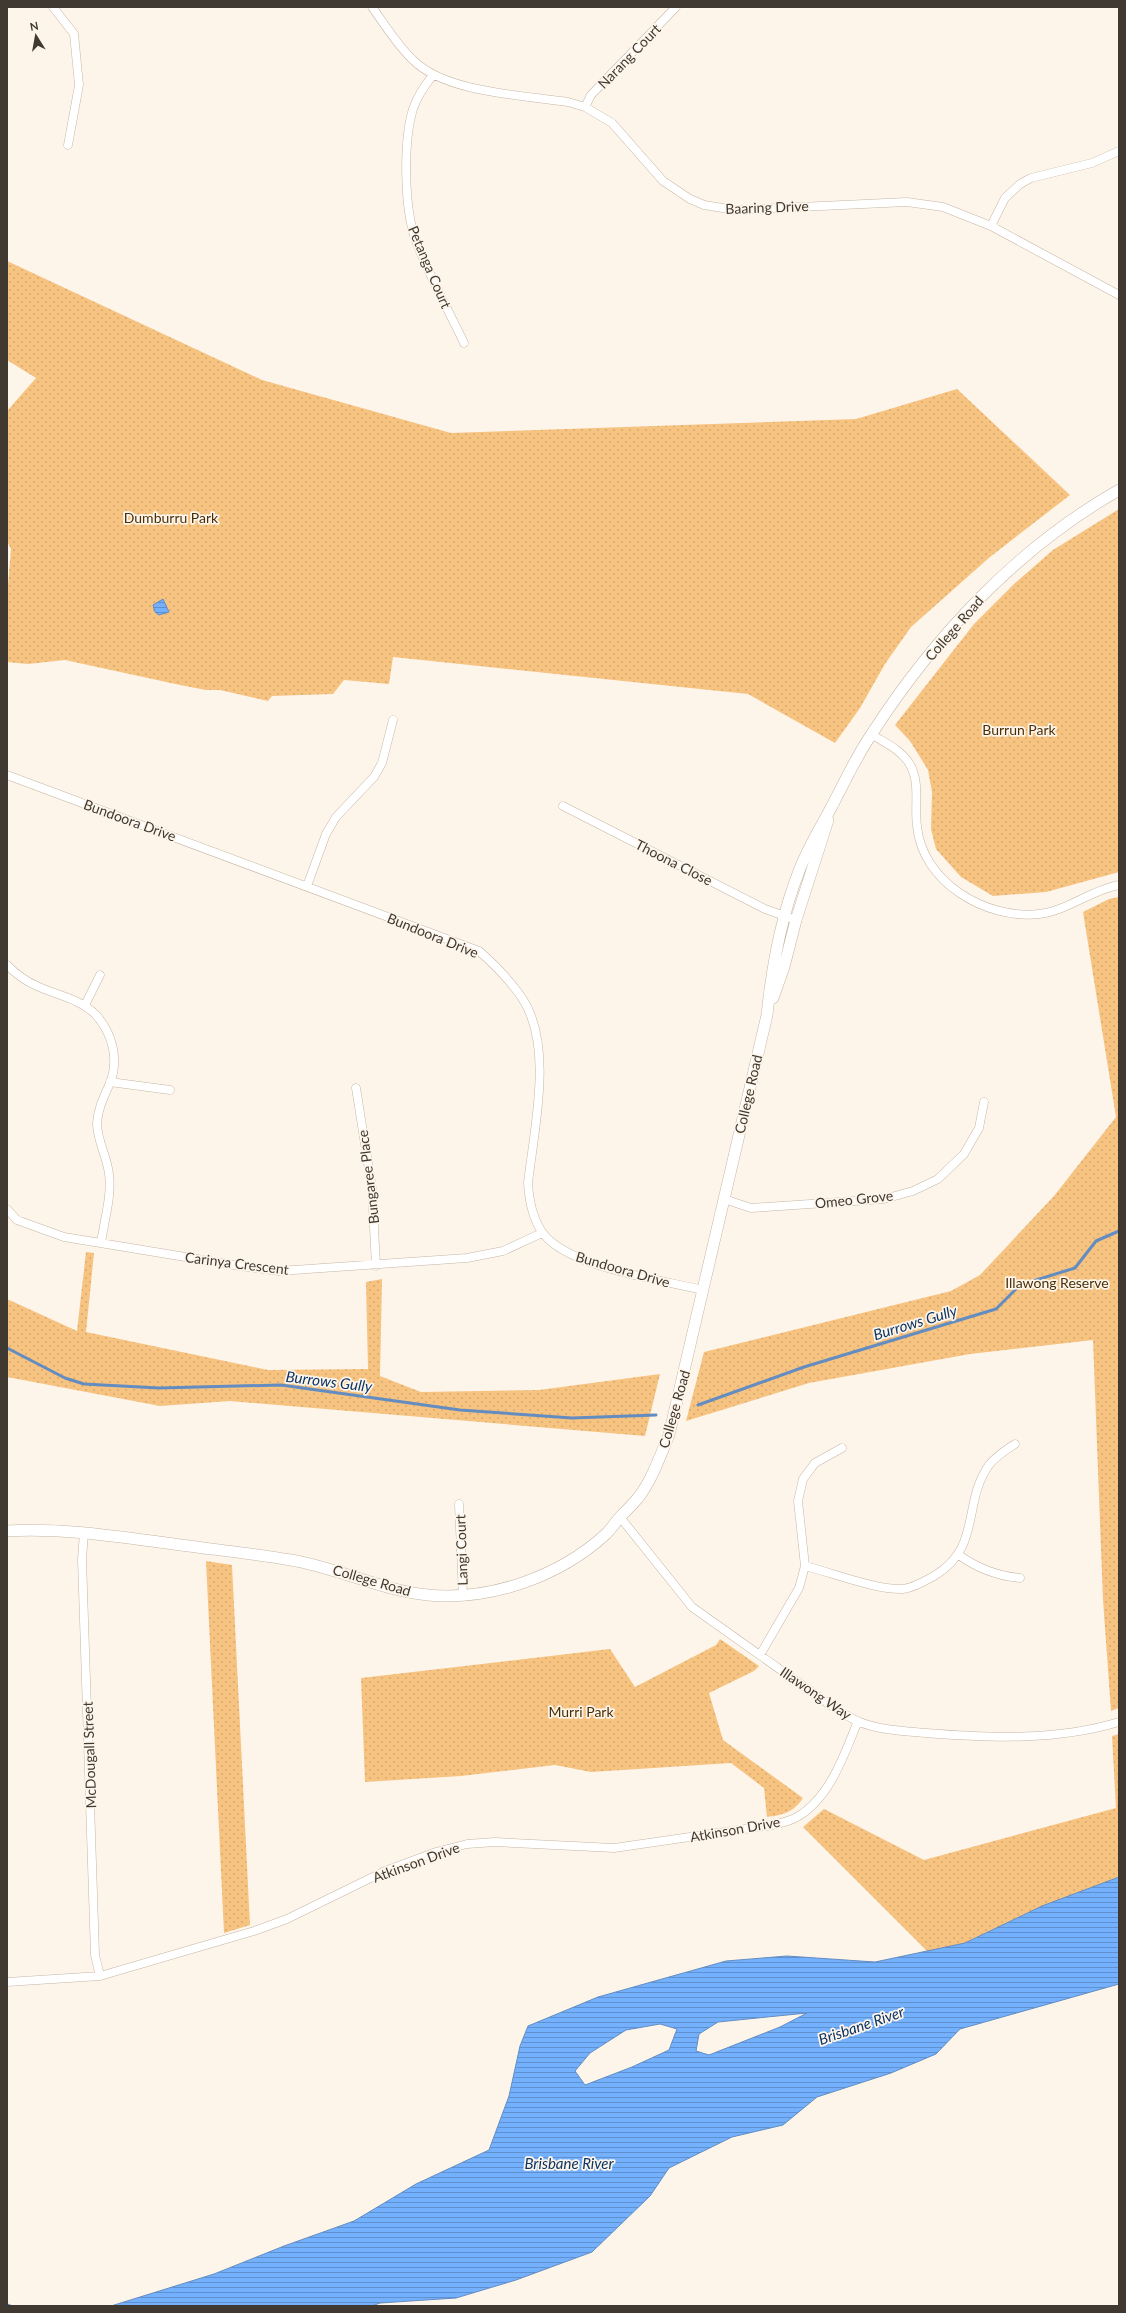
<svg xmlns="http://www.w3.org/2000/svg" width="1126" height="2313" font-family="Lato,sans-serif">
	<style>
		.green { fill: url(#green-dots) }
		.water { fill: url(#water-rules); stroke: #638dc1; fill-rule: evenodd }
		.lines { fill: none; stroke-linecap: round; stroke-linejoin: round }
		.stream { stroke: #638dc1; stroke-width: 3 }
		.street-casing { stroke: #c5b6a5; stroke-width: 9 }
		.secondary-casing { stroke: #c5b6a5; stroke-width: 12 }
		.street { stroke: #fff; stroke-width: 8 }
		.secondary { stroke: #fff; stroke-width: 11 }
		.labels { text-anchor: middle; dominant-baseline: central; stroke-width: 3.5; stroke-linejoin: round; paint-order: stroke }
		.street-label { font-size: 14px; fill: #3f3932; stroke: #fef5ea }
		.park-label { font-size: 14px; fill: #492f08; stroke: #fef5ea }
		.water-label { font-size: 15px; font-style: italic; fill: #0a3565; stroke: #fef5ea }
	</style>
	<defs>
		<pattern id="green-dots" width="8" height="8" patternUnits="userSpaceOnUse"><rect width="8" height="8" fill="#f7c381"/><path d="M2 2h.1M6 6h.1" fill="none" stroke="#d5a870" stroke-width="1.8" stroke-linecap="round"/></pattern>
		<pattern id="water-rules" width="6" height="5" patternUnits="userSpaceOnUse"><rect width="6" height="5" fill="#73b1fe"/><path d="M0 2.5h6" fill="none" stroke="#6091ce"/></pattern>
	</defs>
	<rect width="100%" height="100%" fill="#fef5ea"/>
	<path class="green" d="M7,261L262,380L451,433L856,419L957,389L1070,495L990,557L911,627L885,664L860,708L835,743L748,694L393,657L389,684L344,680L333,694L272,696L268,701L220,690H206L180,685L65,660L28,664L7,662V597L11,549L7,541V411L36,378L7,360Z
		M1119,509V872L1046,892L993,896L961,877L936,849L931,829L932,792L928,770L910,741L895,725L974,624L1015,583L1053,550Z
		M1119,897V1708L1111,1711L1103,1600L1093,1340L970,1354L809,1383L686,1421L704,1352L951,1291L980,1275L1054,1196L1116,1117L1083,912L1109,899Z
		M86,1252L94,1253L86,1332L268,1370L368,1369L366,1282L382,1279L380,1376L421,1392L539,1390L660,1374L645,1436L230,1401L160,1406L7,1377V1299L77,1331Z
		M206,1561L232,1565L250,1925L224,1933Z
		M720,1639L759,1666L754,1671L709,1693L723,1740L803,1798C794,1812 783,1815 767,1817L764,1788L731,1763L591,1772L555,1765L461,1776L365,1782L361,1678L610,1649L635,1687L716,1645Z
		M1119,1734V1877L1042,1906L965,1943L928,1952L803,1827L824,1809L924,1860L1116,1808L1112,1736Z"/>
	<path class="water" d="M163,599L169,612L159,615L155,612L153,605Z
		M1119,1877V1984L960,2029L936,2054L891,2073L817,2097L783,2125L732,2137L669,2168L650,2196L592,2252L516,2280L456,2298L380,2303L372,2306H111L214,2274L284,2246L354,2221L416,2184L489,2150L509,2096L520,2046L528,2026L598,1997L726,1961L787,1956L875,1962L965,1943L1042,1906ZM807,2013L780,2027L709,2055L696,2051L699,2034L718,2022ZM660,2024L677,2029L669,2050L632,2067L585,2085L575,2071L590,2053L626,2030Z"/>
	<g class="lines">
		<path class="stream" d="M7,1348L65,1378L84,1384L159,1388L281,1385L460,1410L572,1418L656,1415
			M698,1405L804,1367L996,1309L1020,1285L1075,1268L1096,1241L1119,1231
			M7,2305L10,2306"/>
		<defs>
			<path id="street" d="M53,7L74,34L79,85L68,145
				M372,7C385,25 397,45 413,60C446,93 523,95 568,102L585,107L612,123L663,181L690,199L704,205L735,210L907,202L943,207L991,226L1119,295
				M433,75C425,85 417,97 413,109C403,142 404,209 416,241C429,276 448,309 464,343
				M585,107L591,95L676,7
				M991,226L1005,198L1020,184L1031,178L1092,163L1119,151
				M871,734C885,743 900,749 909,763C921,782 914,805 917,826C922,882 986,920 1039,914C1067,911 1091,890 1119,885
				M7,775L479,951C495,965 510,980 522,998C554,1046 534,1129 528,1183C529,1201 532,1217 542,1232C566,1267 662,1280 703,1290
				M563,806L765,909L796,920
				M307,886L326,834L336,817L374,777L382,763L393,720
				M7,965C16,974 25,981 37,986C56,995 81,999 96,1015C113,1034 119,1060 110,1083C104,1097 98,1108 97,1123C97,1141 107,1156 109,1174C112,1196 104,1221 101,1243
				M85,1005L100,975
				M110,1082L170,1090
				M356,1088L372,1188L376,1266
				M724,1199L751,1208L884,1199L913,1191L938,1179L964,1154L979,1128L984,1102
				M7,1209L17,1220L64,1237L240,1266L279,1271L467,1258L503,1251L542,1233
				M459,1504L463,1596
				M620,1517L692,1607L833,1707C841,1712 849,1717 857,1721C878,1730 903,1731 926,1733C990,1738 1056,1741 1119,1722
				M84,1533L82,1559L95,1955L100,1976
				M959,1555C977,1568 998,1576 1020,1578
				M805,1566C833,1573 876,1590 903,1589C913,1588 925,1581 934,1576C982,1548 962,1503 989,1465C996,1456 1006,1450 1015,1444
				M760,1655L799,1588L805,1566L798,1501L803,1479L815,1463L842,1448
				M7,1982L100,1976L254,1931L287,1919L385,1871L436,1852L467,1844L495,1842L614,1848L773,1825C781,1823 790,1821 797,1817C830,1798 844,1755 858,1721"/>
			<path id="secondary" d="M773,998L784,967L796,920L828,820
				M7,1531C61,1528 113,1536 166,1543C208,1549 250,1553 291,1560C338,1568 380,1590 428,1595C490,1601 559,1577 606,1534C611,1529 615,1523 620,1517C626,1511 632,1505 638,1498C652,1480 660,1456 669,1435L767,1015C772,966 781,917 799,871C808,847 821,827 833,804C845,781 856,757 871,735C934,637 1017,548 1119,490"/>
		</defs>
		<use href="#street" class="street-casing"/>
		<use href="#secondary" class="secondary-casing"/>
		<use href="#street" class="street"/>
		<use href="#secondary" class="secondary"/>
	</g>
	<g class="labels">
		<g class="street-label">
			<text transform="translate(629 56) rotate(-46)">Narang Court</text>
			<text transform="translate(767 207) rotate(-2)">Baaring Drive</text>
			<text transform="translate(430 267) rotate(67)">Petanga Court</text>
			<text transform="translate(954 628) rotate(-49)">College Road</text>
			<text transform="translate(130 820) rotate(20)">Bundoora Drive</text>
			<text transform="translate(674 862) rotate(27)">Thoona Close</text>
			<text transform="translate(433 935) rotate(22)">Bundoora Drive</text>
			<text transform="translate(748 1094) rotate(-77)">College Road</text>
			<text transform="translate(368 1177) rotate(-97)">Bungaree Place</text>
			<text transform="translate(854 1199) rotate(-6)">Omeo Grove</text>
			<text transform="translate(237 1263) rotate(7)">Carinya Crescent</text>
			<text transform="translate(623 1269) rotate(16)">Bundoora Drive</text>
			<text transform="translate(674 1409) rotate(-74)">College Road</text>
			<text transform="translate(461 1550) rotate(-92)">Langi Court</text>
			<text transform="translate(372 1580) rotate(16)">College Road</text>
			<text transform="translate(816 1693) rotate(34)">Illawong Way</text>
			<text transform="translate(89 1755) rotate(-92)">McDougall Street</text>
			<text transform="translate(735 1829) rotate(-10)">Atkinson Drive</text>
			<text transform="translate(416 1862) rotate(-20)">Atkinson Drive</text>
		</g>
		<g class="park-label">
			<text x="171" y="517">Dumburru Park</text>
			<text x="1019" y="729">Burrun Park</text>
			<text x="1057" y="1282">Illawong Reserve</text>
			<text x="581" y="1711">Murri Park</text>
		</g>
		<g class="water-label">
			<text transform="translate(915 1322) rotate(-17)">Burrows Gully</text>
			<text transform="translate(329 1381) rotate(7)">Burrows Gully</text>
			<text transform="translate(861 2025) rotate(-19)">Brisbane River</text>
			<text x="569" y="2163">Brisbane River</text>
		</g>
	</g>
	<rect width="1126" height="2313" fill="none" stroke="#3f3932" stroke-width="16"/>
	<g transform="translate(36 36) rotate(349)" stroke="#fef5ea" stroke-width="3" paint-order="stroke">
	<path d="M0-3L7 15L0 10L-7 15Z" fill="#3f3932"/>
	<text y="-6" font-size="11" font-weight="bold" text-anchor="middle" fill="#3f3932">N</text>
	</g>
</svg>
